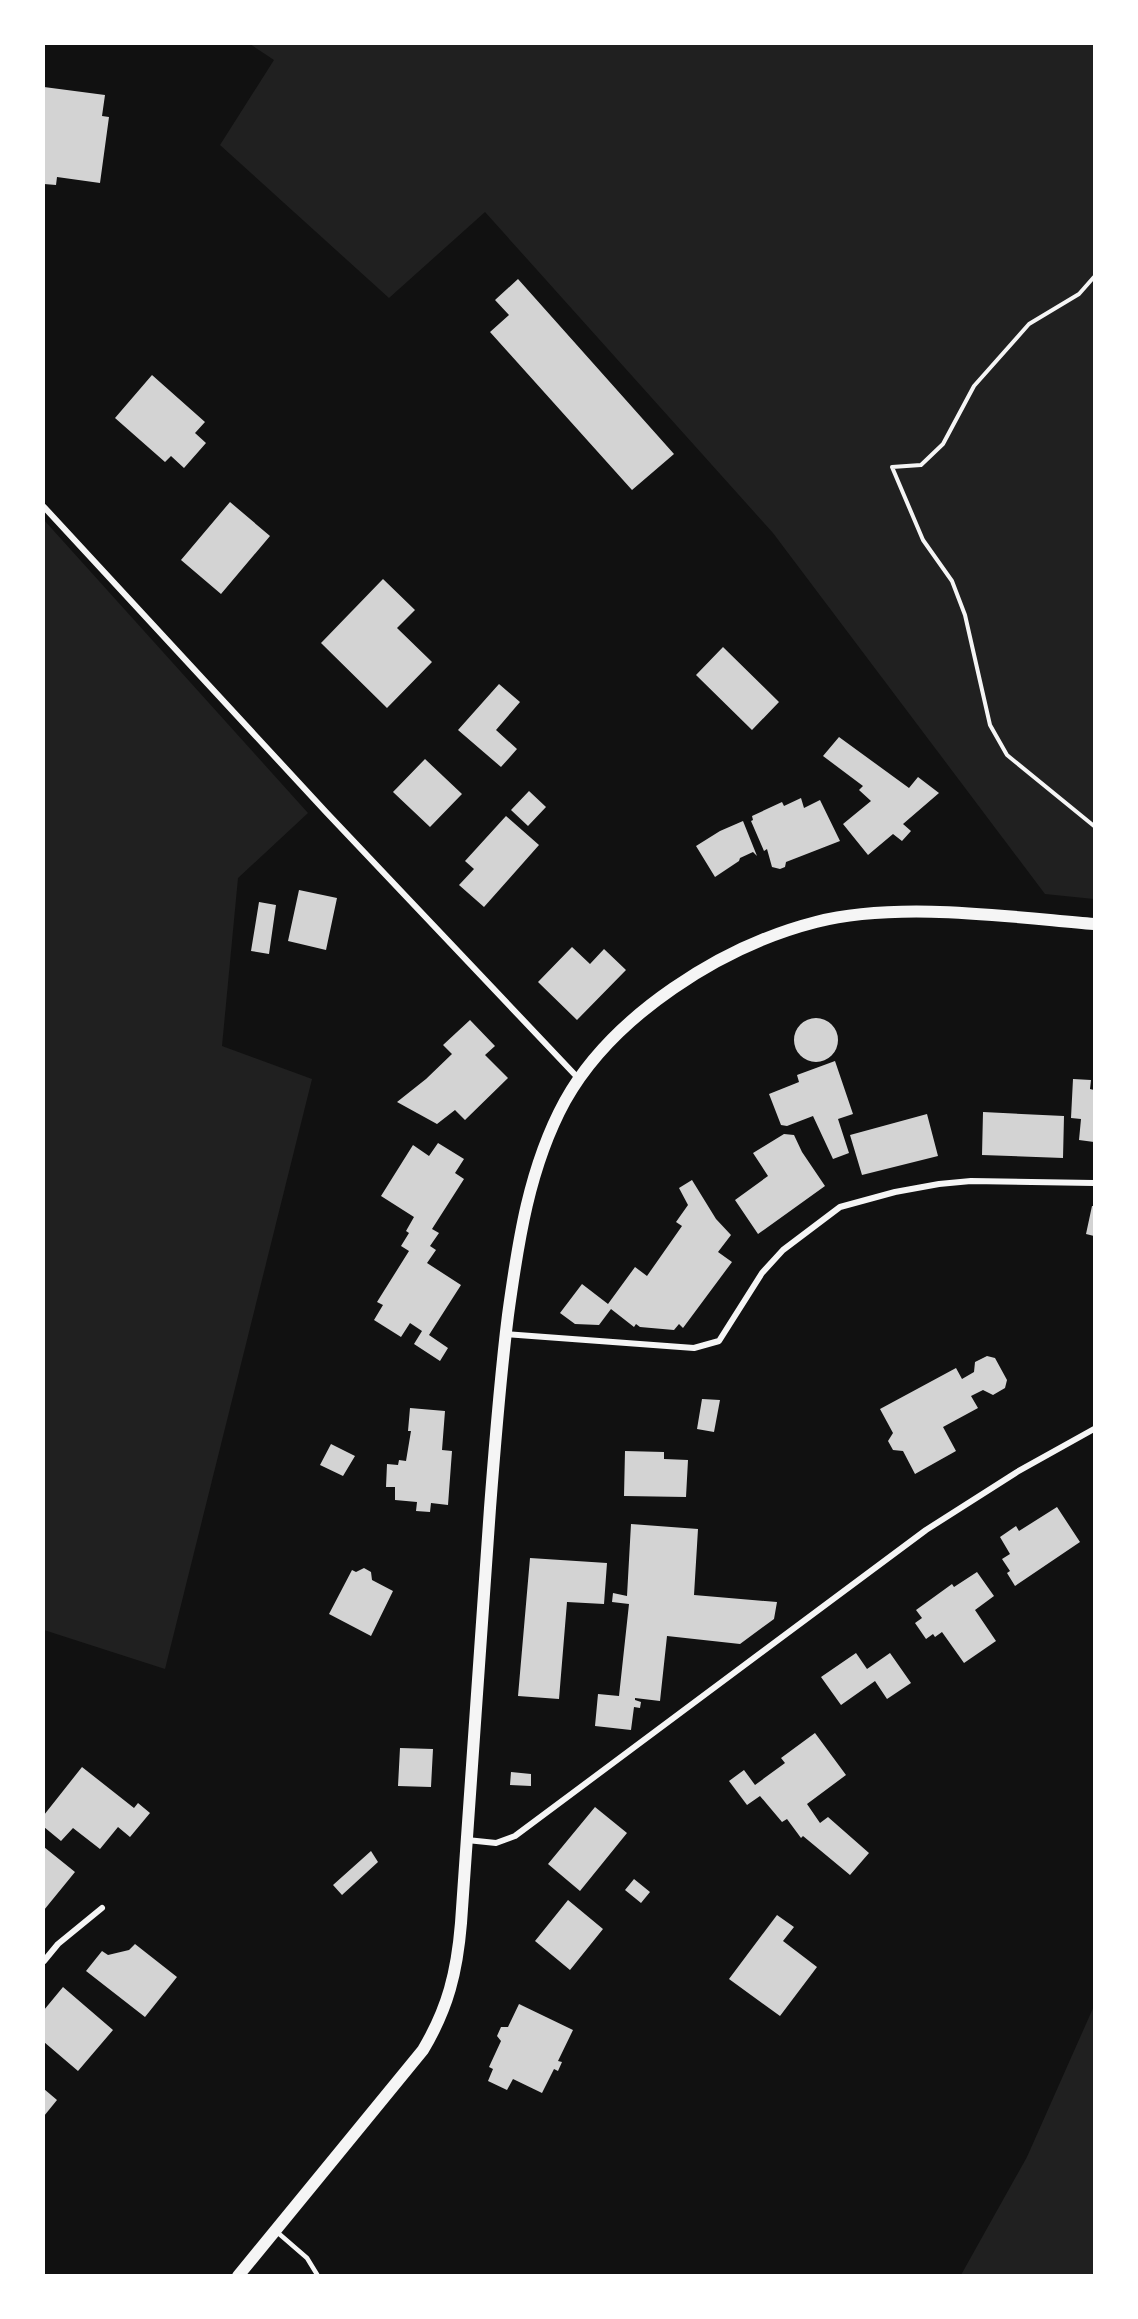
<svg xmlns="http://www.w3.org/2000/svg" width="1138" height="2319" font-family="Poppins,sans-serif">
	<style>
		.green { fill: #202020 }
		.building { fill: #d3d3d3 }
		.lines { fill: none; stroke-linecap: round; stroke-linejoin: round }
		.path { stroke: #f5f5f5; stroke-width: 4 }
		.service { stroke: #f5f5f5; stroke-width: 4.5 }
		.minor { stroke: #f5f5f5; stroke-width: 6 }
		.secondary { stroke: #f5f5f5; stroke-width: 12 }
	</style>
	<rect width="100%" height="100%" fill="#111"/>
	<path class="green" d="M250,44H1094V899L1045,894L773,533L485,212L389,298L220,145L274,60Z
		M44,520L308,813L238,878L222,1046L312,1079L165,1669L44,1630Z
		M1094,2006V2275H961L1027,2157Z"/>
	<path class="building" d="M44,87L105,95L102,116L109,117L100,183L57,177L56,185L44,184Z
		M518,279L674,454L632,490L490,332L509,315L495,300Z
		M152,375L205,422L195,433L206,443L184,468L171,456L165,462L115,418Z
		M230,502L270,536L221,594L181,560Z
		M383,579L415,610L397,628L432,662L387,708L321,643Z
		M723,647L779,702L752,730L696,675Z
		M499,684L520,702L496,730L517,749L501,767L458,730Z
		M839,737L909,788L918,777L939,793L903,824L911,831L902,841L893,834L868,855L843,824L871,801L859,790L863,786L823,756Z
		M425,759L462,794L430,827L393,792Z
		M529,791L546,807L528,826L511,810Z
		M801,798L804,808L820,800L840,841L786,862L785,867L780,869L772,867L767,849L764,851L751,821L753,820L752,816L782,802L784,806Z
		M506,816L539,845L484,907L459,885L474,869L465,861Z
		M743,821L757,856L753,852L740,858L739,861L715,877L696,846L720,831Z
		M299,890L337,898L326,950L288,941Z
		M259,902L276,905L269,954L251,951Z
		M572,947L590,964L604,949L626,970L577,1020L538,982Z
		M794 1040a22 22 0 1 1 44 0a22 22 0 1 1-44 0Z
		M470,1020L495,1046L485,1055L508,1078L465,1120L455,1110L437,1124L397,1102L426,1079L452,1054L443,1045Z
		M835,1061L853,1114L838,1119L849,1153L833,1159L813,1116L787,1126L781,1125L769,1094L799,1082L797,1075Z
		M1073,1079L1091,1080L1090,1089L1094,1090V1142L1079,1140L1081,1119L1071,1118Z
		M983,1112L1064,1116L1063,1158L982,1155Z
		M927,1114L938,1156L862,1175L850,1135Z
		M784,1134L794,1135L802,1152L825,1186L758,1234L735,1200L768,1176L753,1153Z
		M438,1143L464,1159L455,1173L464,1179L432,1229L439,1233L430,1246L436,1250L427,1263L461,1285L429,1335L448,1348L440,1361L414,1344L422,1331L410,1323L401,1337L374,1320L383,1305L377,1302L409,1251L401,1246L409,1233L406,1231L414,1217L381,1196L413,1145L429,1156Z
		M692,1180L716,1219L731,1235L718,1252L732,1262L683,1328L679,1324L674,1330L640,1327L636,1324L634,1327L611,1309L599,1325L575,1324L560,1313L582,1284L608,1304L635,1267L647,1276L682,1226L676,1222L688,1205L679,1188Z
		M1092,1206H1094V1236L1086,1234Z
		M987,1356L995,1358L1007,1380L1005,1388L993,1395L983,1390L971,1396L978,1408L943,1427L956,1451L915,1474L903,1451L893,1450L888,1441L893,1433L880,1409L956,1368L962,1379L974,1372L975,1362Z
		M702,1399L720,1400L714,1432L697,1429Z
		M410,1408L445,1411L442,1450L452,1451L448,1505L431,1503L430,1512L416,1511L417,1502L395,1500V1487H386L387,1464L398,1465L399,1460L406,1461L411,1431H408Z
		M331,1444L355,1456L343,1476L320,1465Z
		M625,1451L664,1452V1459L688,1460L686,1497L624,1496Z
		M1057,1507L1080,1542L1015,1586L1007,1573L1010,1571L1002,1559L1010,1554L1000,1537L1016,1526L1019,1531Z
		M631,1524L698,1529L694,1595L777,1602L774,1619L740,1644L667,1636L660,1701L635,1698V1700L641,1702L640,1708L634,1707L631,1730L595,1726L598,1694L619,1696L629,1604L612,1602L613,1593L627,1596Z
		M530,1558L607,1563L604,1604L567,1602L559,1699L518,1696Z
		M364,1568L371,1572L372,1580L393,1591L371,1636L329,1614L352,1570L356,1572Z
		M977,1572L994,1596L975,1610L996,1641L964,1663L942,1632L935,1637L933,1634L926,1639L915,1623L922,1618L916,1610L952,1584L954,1587Z
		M856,1653L867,1669L890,1653L911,1683L887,1699L875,1681L841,1705L821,1677Z
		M815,1733L846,1775L807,1804L820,1823L828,1817L869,1853L850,1875L803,1836L801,1838L787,1819L782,1822L760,1796L747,1805L729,1781L744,1770L755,1785L785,1763L781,1758Z
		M400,1748L433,1749L431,1787L398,1786Z
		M82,1767L134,1808L138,1803L150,1813L130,1837L118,1827L100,1849L73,1828L61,1841L44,1827V1815Z
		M511,1772L531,1774V1786L510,1785Z
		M595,1807L627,1833L580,1891L548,1864Z
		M44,1847L75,1872L44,1910Z
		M371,1851L378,1862L342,1895L333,1885Z
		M634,1879L650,1892L641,1903L625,1890Z
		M568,1900L603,1929L570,1970L535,1941Z
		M777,1915L794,1927L783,1941L817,1967L780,2016L729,1979Z
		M135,1944L177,1977L145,2017L86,1971L102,1951L108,1955L129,1950Z
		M63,1987L113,2030L78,2071L44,2042V2010Z
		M519,2004L573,2030L558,2061L562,2062L558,2071L554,2069L542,2093L513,2079L507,2090L488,2081L493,2069L489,2067L501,2041L497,2036L501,2027H508Z
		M44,2089L57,2100L44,2116Z"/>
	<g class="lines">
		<path class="path" d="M1094,277L1079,294L1029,324L974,386L943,444L921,465L892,467L923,540L952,581L965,615L990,725L1007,755L1094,826"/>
		<path class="service" d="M277,2232L307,2258L318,2276"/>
		<path class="minor" d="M44,507L326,812L579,1079
			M506,1334L694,1348L719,1341L762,1273L783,1250L840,1207L895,1192L939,1184L971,1181L1094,1183
			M467,1840L496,1843L515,1836L926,1530L1017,1472L1094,1429
			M44,1961L58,1944L102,1908"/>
		<path class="secondary" d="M238,2276L423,2050C448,2008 457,1972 461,1923C471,1785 480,1646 490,1508C495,1443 500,1379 508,1315C518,1242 529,1167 565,1101C613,1015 722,946 816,922C898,901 1010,917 1094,924"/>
	</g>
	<rect width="1138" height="2319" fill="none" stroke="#ffffff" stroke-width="90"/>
</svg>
